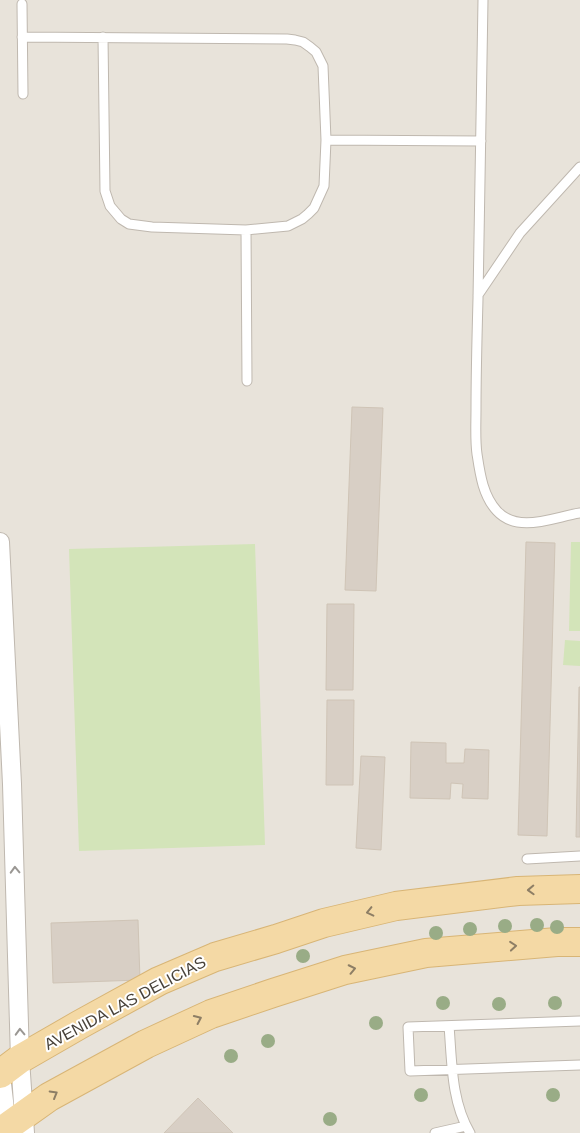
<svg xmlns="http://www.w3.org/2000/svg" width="580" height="1133" font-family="Helvetica,sans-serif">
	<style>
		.residential { fill: #e8e3da }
		.green { fill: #d3e4b9 }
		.building { fill: #d8cfc5; stroke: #cfc4b6 }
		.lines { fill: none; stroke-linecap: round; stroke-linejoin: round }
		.lane-casing { stroke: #bfb8af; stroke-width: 11 }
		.street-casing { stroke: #bfb8af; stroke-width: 20 }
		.primary-casing { stroke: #d8b576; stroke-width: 30 }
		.lane { stroke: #fff; stroke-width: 9 }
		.street { stroke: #fff; stroke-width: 18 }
		.primary { stroke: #f4d9a5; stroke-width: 28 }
		.tree { fill: #99ac86 }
		.oneway { stroke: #9a9793 }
		.oneway2 { stroke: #8d7e65 }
		.labels { text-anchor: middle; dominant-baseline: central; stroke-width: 4; stroke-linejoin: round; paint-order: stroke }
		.street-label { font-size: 16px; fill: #48423a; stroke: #fff }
	</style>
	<rect width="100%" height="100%" fill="#f4f1ec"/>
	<path class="residential" d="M0,0H580V1133H0Z"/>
	<path class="green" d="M571,542H580V631H569Z
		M255,544L265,845L79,851L69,549Z
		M565,640L580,641V666L563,665Z"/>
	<path class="building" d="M352,407L383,408L376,591L345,590Z
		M526,542L555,543L547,836L518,835Z
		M327,604H354L353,690H326Z
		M579,687H580V837H576Z
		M327,700H354L353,785H326Z
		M411,742L446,743V763H464L465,749L489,750L488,799L462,798L463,784L451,783L450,799L410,798Z
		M361,756L385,757L381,850L356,848Z
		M138,920L140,980L53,983L51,923Z
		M198,1098L233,1133H164Z"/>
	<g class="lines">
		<defs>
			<path id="lane" d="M483,0C481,100 480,199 478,299C477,336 476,372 476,409C476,424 475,440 477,454C480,474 483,496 497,511C518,534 554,517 580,513
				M22,4L23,94
				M22,37L287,39L295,40L303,42L310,47L316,52L323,66L326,140L324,186L314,208L308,214L302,219L288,226L246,230L152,227L129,224L121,219L110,206L105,191L103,37
				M326,140L481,141
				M246,230L247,381
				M478,295L520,233L580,167
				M527,859L580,856
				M580,1021L408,1027L410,1071L580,1065
				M449,1026C452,1061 451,1101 470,1133
				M435,1133L466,1126"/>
			<path id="street" d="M0,542L12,784L20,1059L25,1133
				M0,1067L7,1127"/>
			<path id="primary" d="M0,1074L20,1059L79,1025L159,981L215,957L276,939L324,923L396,906L518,891L580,889
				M0,1132L49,1097L146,1044L211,1014L273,993L345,970L426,953L557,942H580"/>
		</defs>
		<use href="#lane" class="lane-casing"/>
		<use href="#street" class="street-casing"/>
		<use href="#primary" class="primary-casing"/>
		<use href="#lane" class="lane"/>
		<use href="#street" class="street"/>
		<use href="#primary" class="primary"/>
	</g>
	<g class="tree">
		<circle cx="537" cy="925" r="7"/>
		<circle cx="505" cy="926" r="7"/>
		<circle cx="557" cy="927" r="7"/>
		<circle cx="470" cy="929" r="7"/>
		<circle cx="436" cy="933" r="7"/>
		<circle cx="303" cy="956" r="7"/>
		<circle cx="443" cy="1003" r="7"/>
		<circle cx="555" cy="1003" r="7"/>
		<circle cx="499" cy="1004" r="7"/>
		<circle cx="376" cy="1023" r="7"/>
		<circle cx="268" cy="1041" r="7"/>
		<circle cx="231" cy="1056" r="7"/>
		<circle cx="421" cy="1095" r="7"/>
		<circle cx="553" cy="1095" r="7"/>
		<circle cx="330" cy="1119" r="7"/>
	</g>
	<defs><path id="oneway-chevron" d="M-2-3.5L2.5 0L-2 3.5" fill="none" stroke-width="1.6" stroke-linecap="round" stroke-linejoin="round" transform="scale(1.25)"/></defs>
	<g class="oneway">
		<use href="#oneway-chevron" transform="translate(15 870) rotate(-92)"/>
		<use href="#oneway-chevron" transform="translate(20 1032) rotate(-92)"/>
	</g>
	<g class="oneway2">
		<use href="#oneway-chevron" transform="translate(531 890) rotate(178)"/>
		<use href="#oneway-chevron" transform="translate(370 912) rotate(167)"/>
		<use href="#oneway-chevron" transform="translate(513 946) rotate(-5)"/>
		<use href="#oneway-chevron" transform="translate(352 969) rotate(-12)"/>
		<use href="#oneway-chevron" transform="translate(198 1019) rotate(-25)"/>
		<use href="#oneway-chevron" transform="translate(54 1094) rotate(-30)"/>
	</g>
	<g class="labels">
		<g class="street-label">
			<text transform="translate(125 1003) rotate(-28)">AVENIDA LAS DELICIAS</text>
		</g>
	</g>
</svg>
